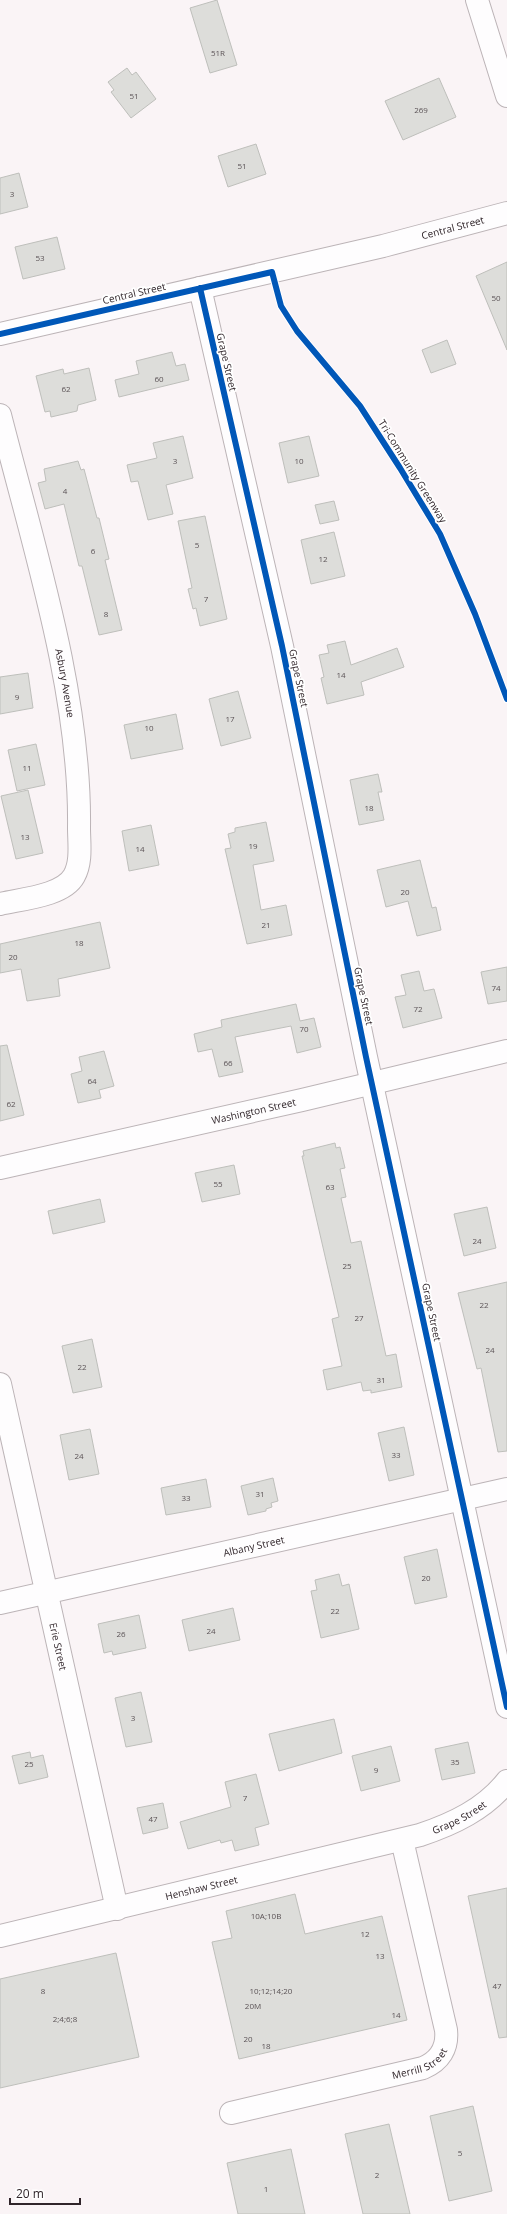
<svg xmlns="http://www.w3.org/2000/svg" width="507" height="2214" font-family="'Open Sans',sans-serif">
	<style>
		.building { fill: #ddddda; stroke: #bebfbb }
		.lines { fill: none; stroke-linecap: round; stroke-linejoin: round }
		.minor-casing { stroke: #bcb4b7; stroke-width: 24 }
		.secondary-casing { stroke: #bcb4b7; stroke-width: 24 }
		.primary-casing { stroke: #bcb4b7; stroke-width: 24 }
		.minor { stroke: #fefdfe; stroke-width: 22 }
		.secondary { stroke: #fefdfe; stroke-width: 22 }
		.primary { stroke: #fefdfe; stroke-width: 22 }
		.cycleway-casing { stroke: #fff; stroke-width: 8 }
		.cycleway { stroke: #0057b8; stroke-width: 6 }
		.labels { text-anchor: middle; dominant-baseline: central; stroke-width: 3.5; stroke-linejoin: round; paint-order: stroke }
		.number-label { font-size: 8px; fill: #5b5356 }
		.street-label { font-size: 10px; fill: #30252a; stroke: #fff }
	</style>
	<rect width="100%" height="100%" fill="#faf4f6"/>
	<path class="building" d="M217,0L237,65L210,73L190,8Z
		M127,68L132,75L136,72L156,99L131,118L111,92L114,90L108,82Z
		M439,78L456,117L403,140L385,101Z
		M256,144L266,174L228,187L218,156Z
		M19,173L28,207L0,214V178Z
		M57,237L65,269L23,279L15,247Z
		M507,262V350L476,276Z
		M447,340L456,364L431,373L422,350Z
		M172,352L176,366L185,364L189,380L119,397L115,380L139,374L136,361Z
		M89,368L96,400L78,405L77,411L51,417L50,411L45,412L36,376L63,369L64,374Z
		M183,436L193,478L166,485L173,514L148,520L138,481L131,482L127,465L157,458L153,443Z
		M309,436L319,476L288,483L279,443Z
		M78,461L81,470L84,469L97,518H99L109,559L105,560L122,630L99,635L82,566H79L64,504L45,509L38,483L46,481L44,469Z
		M334,501L339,520L320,524L315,505Z
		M205,516L227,619L200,626L196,608L193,609L188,589L192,588L178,521Z
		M334,532L345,576L311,584L301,540Z
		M345,641L351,665L397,648L404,667L361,682L364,695L327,704L321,678L324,677L319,655L329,653L327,645Z
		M28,673L33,708L0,714V677Z
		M238,691L251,738L221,746L209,699Z
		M176,714L183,749L131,759L124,725Z
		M36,744L45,785L17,791L8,750Z
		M378,774L382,792H378L384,820L359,825L350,780Z
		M28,790L43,853L16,859L1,796Z
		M266,822L274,861L253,865L261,910L286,905L292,935L247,944L225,849L231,848L228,834L235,832V828Z
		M151,825L159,865L129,871L122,831Z
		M420,860L432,908L436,907L441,930L417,936L408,901L386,907L377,870Z
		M100,922L110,968L58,979L60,996L27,1001L21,969L0,973V944Z
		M507,967V1001L488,1004L481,972Z
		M419,971L424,991L434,989L442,1018L403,1028L395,997L406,995L401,975Z
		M296,1004L300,1021L314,1018L321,1047L297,1053L291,1026L235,1037L243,1072L219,1077L212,1049L198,1052L194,1034L222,1027L221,1020Z
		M7,1045L24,1115L0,1121V1046Z
		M104,1051L114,1086L99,1090L101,1098L78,1103L71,1074L82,1071L79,1057Z
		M335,1143L336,1148L340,1147L345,1168L340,1169L346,1197L341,1198L351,1243L361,1241L386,1356L396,1354L402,1387L371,1393V1390L363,1391L361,1382L327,1390L323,1370L342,1366L332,1319L339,1317L302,1156H304L303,1151Z
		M234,1165L240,1194L202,1202L195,1173Z
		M100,1199L105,1222L53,1234L48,1211Z
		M487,1207L496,1248L464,1256L454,1214Z
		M507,1282V1451L498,1452L481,1368L477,1369L458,1293Z
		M92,1339L102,1387L73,1393L62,1346Z
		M404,1427L414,1475L389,1481L378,1433Z
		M90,1429L99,1474L69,1480L60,1435Z
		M273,1478L278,1501L271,1503L272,1507L266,1509V1511L248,1515L241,1486Z
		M206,1479L211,1507L166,1515L161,1488Z
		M437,1549L447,1597L415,1604L404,1557Z
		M339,1574L342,1586L349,1584L359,1629L321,1638L311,1591L317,1590L315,1580Z
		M233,1608L240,1640L189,1651L182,1620Z
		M139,1615L146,1648L113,1655L112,1651L104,1653L98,1624Z
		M141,1692L152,1742L126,1747L115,1698Z
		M334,1719L342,1753L279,1771L269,1734Z
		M468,1742L475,1773L442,1780L435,1749Z
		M391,1746L400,1781L361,1791L352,1756Z
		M30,1752L31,1758L43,1755L48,1777L19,1784L12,1756Z
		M256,1774L269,1824L255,1828L259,1845L235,1851L232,1840L221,1843L220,1840L188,1849L180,1822L231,1807L225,1782Z
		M163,1803L168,1828L143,1834L137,1808Z
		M507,1888V2037L499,2038L468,1896Z
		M295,1894L305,1934L382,1916L407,2020L239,2059L212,1942L232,1938L226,1911Z
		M116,1953L139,2057L0,2088V1979Z
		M473,2106L492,2191L449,2201L430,2116Z
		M389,2124L410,2214H363L345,2134Z
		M291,2149L305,2214H238L227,2163Z"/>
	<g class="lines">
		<defs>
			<g id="minor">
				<path d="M200,288L282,646L366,1057L507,1707"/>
				<path id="s1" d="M0,334L383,246L507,213"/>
				<path id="s2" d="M0,415C33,545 81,693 79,828C79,843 82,862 74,876C63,896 21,899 0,904"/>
				<path id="s3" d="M0,1384L117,1909"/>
				<path id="s4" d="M0,1603L507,1489"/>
				<path id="s5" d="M0,1936L420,1835C453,1824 485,1809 507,1781"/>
				<path id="s6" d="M231,2113L423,2068C440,2061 448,2048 446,2030L402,1840"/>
			</g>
			<g id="secondary">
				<path id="s7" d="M0,1168L302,1100L507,1051"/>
			</g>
			<path id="primary" d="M477,0L507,96"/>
		</defs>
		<use href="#minor" class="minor-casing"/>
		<use href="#secondary" class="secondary-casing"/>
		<use href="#primary" class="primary-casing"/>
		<use href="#minor" class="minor"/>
		<use href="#secondary" class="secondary"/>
		<use href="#primary" class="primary"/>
		<defs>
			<path id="cycleway" d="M200,288L282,646L366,1057L507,1707
				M0,334L272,272L281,306L297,331L360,406L400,468L440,534L475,614L507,699"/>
		</defs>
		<use href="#cycleway" class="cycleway-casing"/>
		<use href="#cycleway" class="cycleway"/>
	</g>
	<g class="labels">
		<g class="number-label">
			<text x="218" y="52">51R</text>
			<text x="134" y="95">51</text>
			<text x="421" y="109">269</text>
			<text x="242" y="165">51</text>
			<text x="12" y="193">3</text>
			<text x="40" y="257">53</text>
			<text x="496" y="297">50</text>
			<text x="159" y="378">60</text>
			<text x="66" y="388">62</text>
			<text x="175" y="460">3</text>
			<text x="299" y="460">10</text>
			<text x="65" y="490">4</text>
			<text x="197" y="544">5</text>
			<text x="93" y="550">6</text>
			<text x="323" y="558">12</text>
			<text x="206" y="598">7</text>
			<text x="106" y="613">8</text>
			<text x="341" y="674">14</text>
			<text x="17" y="696">9</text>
			<text x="230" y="718">17</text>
			<text x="149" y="727">10</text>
			<text x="27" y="767">11</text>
			<text x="369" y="807">18</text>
			<text x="25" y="836">13</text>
			<text x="253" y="845">19</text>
			<text x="140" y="848">14</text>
			<text x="405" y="891">20</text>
			<text x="266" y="924">21</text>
			<text x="79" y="942">18</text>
			<text x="13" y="956">20</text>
			<text x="496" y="987">74</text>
			<text x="418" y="1008">72</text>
			<text x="304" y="1028">70</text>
			<text x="228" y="1062">66</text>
			<text x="92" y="1080">64</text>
			<text x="11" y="1103">62</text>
			<text x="218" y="1183">55</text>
			<text x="330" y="1186">63</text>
			<text x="477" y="1240">24</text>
			<text x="347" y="1265">25</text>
			<text x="484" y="1304">22</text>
			<text x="359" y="1317">27</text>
			<text x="490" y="1349">24</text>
			<text x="82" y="1366">22</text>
			<text x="381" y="1379">31</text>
			<text x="396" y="1454">33</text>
			<text x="79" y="1455">24</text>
			<text x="260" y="1493">31</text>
			<text x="186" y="1497">33</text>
			<text x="426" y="1577">20</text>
			<text x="335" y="1610">22</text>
			<text x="211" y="1630">24</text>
			<text x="121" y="1633">26</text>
			<text x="133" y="1717">3</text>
			<text x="455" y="1761">35</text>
			<text x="29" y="1763">25</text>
			<text x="376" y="1769">9</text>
			<text x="245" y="1797">7</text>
			<text x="153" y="1818">47</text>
			<text x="266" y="1915">10A;10B</text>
			<text x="365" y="1933">12</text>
			<text x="380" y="1955">13</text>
			<text x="497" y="1985">47</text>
			<text x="43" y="1990">8</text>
			<text x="271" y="1990">10;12;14;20</text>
			<text x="253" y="2005">20M</text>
			<text x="396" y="2014">14</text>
			<text x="65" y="2018">2;4;6;8</text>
			<text x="248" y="2038">20</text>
			<text x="266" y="2045">18</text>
			<text x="460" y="2152">5</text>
			<text x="377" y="2174">2</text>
			<text x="266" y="2188">1</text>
		</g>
		<g class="street-label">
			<text stroke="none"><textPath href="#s1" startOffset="465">Central Street</textPath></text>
			<text transform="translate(134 293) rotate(-13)">Central Street</text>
			<text transform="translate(227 362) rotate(77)">Grape Street</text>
			<text transform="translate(413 471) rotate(58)">Tri-Community Greenway</text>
			<text transform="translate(299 678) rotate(78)">Grape Street</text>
			<text stroke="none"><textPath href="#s2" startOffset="276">Asbury Avenue</textPath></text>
			<text transform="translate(364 996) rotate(78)">Grape Street</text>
			<text stroke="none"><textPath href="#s7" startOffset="260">Washington Street</textPath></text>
			<text transform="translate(432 1312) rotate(78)">Grape Street</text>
			<text stroke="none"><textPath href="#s4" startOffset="260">Albany Street</textPath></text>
			<text stroke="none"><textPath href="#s3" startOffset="269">Erie Street</textPath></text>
			<text stroke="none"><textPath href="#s5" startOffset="475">Grape Street</textPath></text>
			<text stroke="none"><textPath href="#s5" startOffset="207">Henshaw Street</textPath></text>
			<text stroke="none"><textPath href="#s6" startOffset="196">Merrill Street</textPath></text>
		</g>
	</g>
	<path d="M10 2198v6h70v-6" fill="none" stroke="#30252a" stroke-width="2"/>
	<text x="16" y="2198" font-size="12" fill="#30252a" stroke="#ffffff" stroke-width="3" paint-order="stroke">20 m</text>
</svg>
